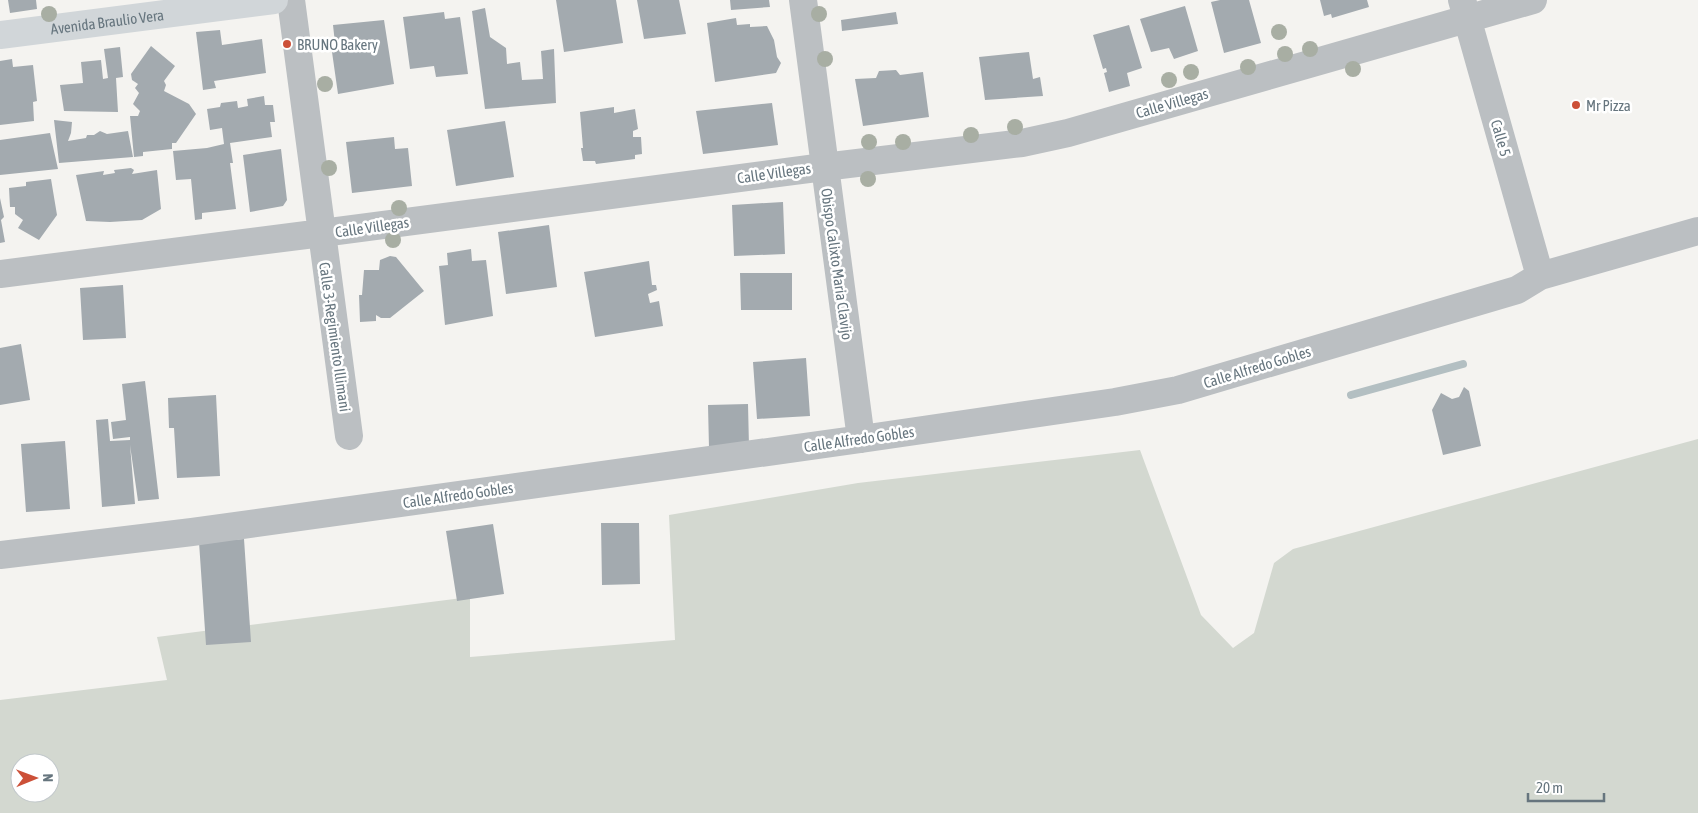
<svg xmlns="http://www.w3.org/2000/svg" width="1698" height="813" font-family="'Asap Condensed',sans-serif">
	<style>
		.green { fill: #d3d8d0; fill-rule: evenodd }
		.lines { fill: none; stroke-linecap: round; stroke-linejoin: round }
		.stream { stroke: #b3bfc2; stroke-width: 8 }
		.building { fill: #a3aaaf }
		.street { stroke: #bbbfc2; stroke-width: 28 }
		.secondary { stroke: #d1d6d9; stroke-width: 28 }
		.tree { fill: #a8aea3 }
		.poi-dot { fill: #cc5038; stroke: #fff; stroke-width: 2 }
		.labels { text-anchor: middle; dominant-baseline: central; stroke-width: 5; stroke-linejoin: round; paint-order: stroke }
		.street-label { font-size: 15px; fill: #66757e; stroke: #fff }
		.poi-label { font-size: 15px; fill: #66757e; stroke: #fff; text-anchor: start }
	</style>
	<rect width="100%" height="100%" fill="#f4f3f0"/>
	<path class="green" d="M1698,439V813H0V700L167,680L157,637L470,597V657L675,640L669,515L858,483L1140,450L1201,615L1233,648L1254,633L1274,563L1293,549ZM20,763H50V793H20Z"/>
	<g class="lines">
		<path class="stream" d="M1351,395L1463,364"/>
	</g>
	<path class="building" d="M8,0H36L37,9L10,13Z
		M556,0H616L623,43L564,52Z
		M637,0H679L686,34L644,39Z
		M730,0H769L770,7L731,10Z
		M1220,0H1249L1261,43L1224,53L1211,2Z
		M1320,0H1367L1369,7L1332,18L1331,14L1324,16Z
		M1185,6L1198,51L1174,59L1169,48L1151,52L1140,19Z
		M485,8L490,37L506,48L507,64L520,62L522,80L543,79L541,51L554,49L556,103L485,109L472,11Z
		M444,12L445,19L460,17L468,74L436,77L434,66L410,69L403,17Z
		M896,12L898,24L842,31L841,20Z
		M736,18L737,25L750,24V27L767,26L774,40L777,57L781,63L776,73L715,82L707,23Z
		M384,20L394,84L338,94L331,45L335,43L333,25Z
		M1129,25L1142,68L1127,73L1130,86L1109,92L1104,73L1107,72L1106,68L1103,69L1093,35Z
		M220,30L222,45L262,39L266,73L214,81L216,88L203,90L196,32Z
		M151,46L175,66L164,81L166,85L164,91L189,104L196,114L176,143H172V149L143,152V156L134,157L130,116H138L140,111L133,104L139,93L135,88L138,84L132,80L131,74Z
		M120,47L123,77L116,78L118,112L64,111L60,85L83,83L81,62L101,60L103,79L108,78L104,49Z
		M1029,52L1033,79L1040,77L1043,96L985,100L979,57Z
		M12,59L13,67L33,65L37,101L33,102L34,121L0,125V61Z
		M896,70L900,75L923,72L929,117L863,126L855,79L876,78L879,71Z
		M264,96L265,105H273L275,122H270L272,137L230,143L233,163H230L236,209L202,213V219L195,220L191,179L176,180L173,151L207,148L224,144L222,128L210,130L207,109L220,107L221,103L237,101L238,108L248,106L247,99Z
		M772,103L778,145L703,154L696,111Z
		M614,107V113L635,109L638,129L633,131V137H641L642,154L635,155V159L596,164L595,161H583L581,148H583L580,112Z
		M54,120L72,122L71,133L68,141L86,138L87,135H94L100,131L107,134L128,131L133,157L59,163Z
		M505,121L514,177L456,186L447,130Z
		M50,133L58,169L0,175V140Z
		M394,137L395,149L408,148L412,186L352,193L346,142Z
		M281,149L287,200L283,206L250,212L243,155Z
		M131,168L134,170L132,174L157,170L161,209L142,220L110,222L86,221L76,175L104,171L103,175L115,173L114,170Z
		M51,179L57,215L39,240L18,228L23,220L15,214V207H10L9,188L26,186V182Z
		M0,198L4,217L1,220L5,242L0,243Z
		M783,202L785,254L734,256L732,205Z
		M549,225L557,287L506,294L498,232Z
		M471,249L472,261L486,260L493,316L445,325L439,266L448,265L447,253Z
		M390,256L396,257L424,291L390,318H381L376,315V321L360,322L359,295H362L364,270H379L380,260Z
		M649,261L652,285H656L657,290L648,294L650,303L659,301L663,326L595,337L584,272Z
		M740,273H792V310H741Z
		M123,285L126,338L83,340L80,288Z
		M21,344L30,400L0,405V348Z
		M806,358L810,416L757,419L753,362Z
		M145,381L159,499L138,501L130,445L135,504L102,507L96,420L108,419L110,441L130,440V437L113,439L111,422L126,420L122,384Z
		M1464,387L1469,391L1481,446L1443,455L1432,410L1441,393L1452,399L1459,397Z
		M216,395L220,476L177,478L174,428H169L168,398Z
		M748,404L749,447L709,448L708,405Z
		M65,441L70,509L26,512L21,444Z
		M601,523H639L640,584L602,585Z
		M493,524L504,594L457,601L446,531Z
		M244,539L251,642L206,645L199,542Z"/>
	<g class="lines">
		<path class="street" d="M291,0L349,436
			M803,0L861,439
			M1462,0L1540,276
			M0,274L322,233L824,167L1022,143L1068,133L1533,0
			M0,555L192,532L861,439L1115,402L1178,390L1517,290L1540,276L1698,231"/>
		<path class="secondary" id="s1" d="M0,35L274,0"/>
	</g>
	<g class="tree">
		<circle cx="49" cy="14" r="8"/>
		<circle cx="819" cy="14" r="8"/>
		<circle cx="1279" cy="32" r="8"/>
		<circle cx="1310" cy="49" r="8"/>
		<circle cx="1285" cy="54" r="8"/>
		<circle cx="825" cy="59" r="8"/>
		<circle cx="1248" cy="67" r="8"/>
		<circle cx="1353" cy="69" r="8"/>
		<circle cx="1191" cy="72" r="8"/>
		<circle cx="1169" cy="80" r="8"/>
		<circle cx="325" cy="84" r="8"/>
		<circle cx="1015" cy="127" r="8"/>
		<circle cx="971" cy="135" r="8"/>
		<circle cx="869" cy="142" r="8"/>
		<circle cx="903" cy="142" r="8"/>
		<circle cx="329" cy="168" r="8"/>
		<circle cx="868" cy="179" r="8"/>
		<circle cx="399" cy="208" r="8"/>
		<circle cx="393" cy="240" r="8"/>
	</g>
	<g class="poi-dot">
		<circle cx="287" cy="44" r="5"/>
		<circle cx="1576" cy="105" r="5"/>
	</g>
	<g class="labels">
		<g class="street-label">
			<text stroke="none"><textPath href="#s1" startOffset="108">Avenida Braulio Vera</textPath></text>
			<text transform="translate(1172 103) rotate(-16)">Calle Villegas</text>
			<text transform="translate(1501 138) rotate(74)">Calle 5</text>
			<text transform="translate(774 173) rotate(-8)">Calle Villegas</text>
			<text transform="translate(372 227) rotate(-8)">Calle Villegas</text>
			<text transform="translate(837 264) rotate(82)">Obispo Calixto Maria Clavijo</text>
			<text transform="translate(335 337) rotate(82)">Calle 3-Regimiento Illimani</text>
			<text transform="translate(1257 367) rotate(-17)">Calle Alfredo Gobles</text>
			<text transform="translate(859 439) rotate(-8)">Calle Alfredo Gobles</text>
			<text transform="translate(458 495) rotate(-8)">Calle Alfredo Gobles</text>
		</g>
		<g class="poi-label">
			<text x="297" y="44">BRUNO Bakery</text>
			<text x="1586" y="105">Mr Pizza</text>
		</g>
	</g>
	<g transform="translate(35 778) rotate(89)"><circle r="24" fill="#ffffff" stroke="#c2c8cb"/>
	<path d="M0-4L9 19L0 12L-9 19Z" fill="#cc5038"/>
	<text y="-8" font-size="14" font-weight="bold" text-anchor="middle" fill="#66757e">N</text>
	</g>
	<path d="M1528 793v8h76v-8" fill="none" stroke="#66757e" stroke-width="2.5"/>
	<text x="1536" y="793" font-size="15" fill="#66757e" stroke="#ffffff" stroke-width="4" paint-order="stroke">20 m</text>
</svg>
